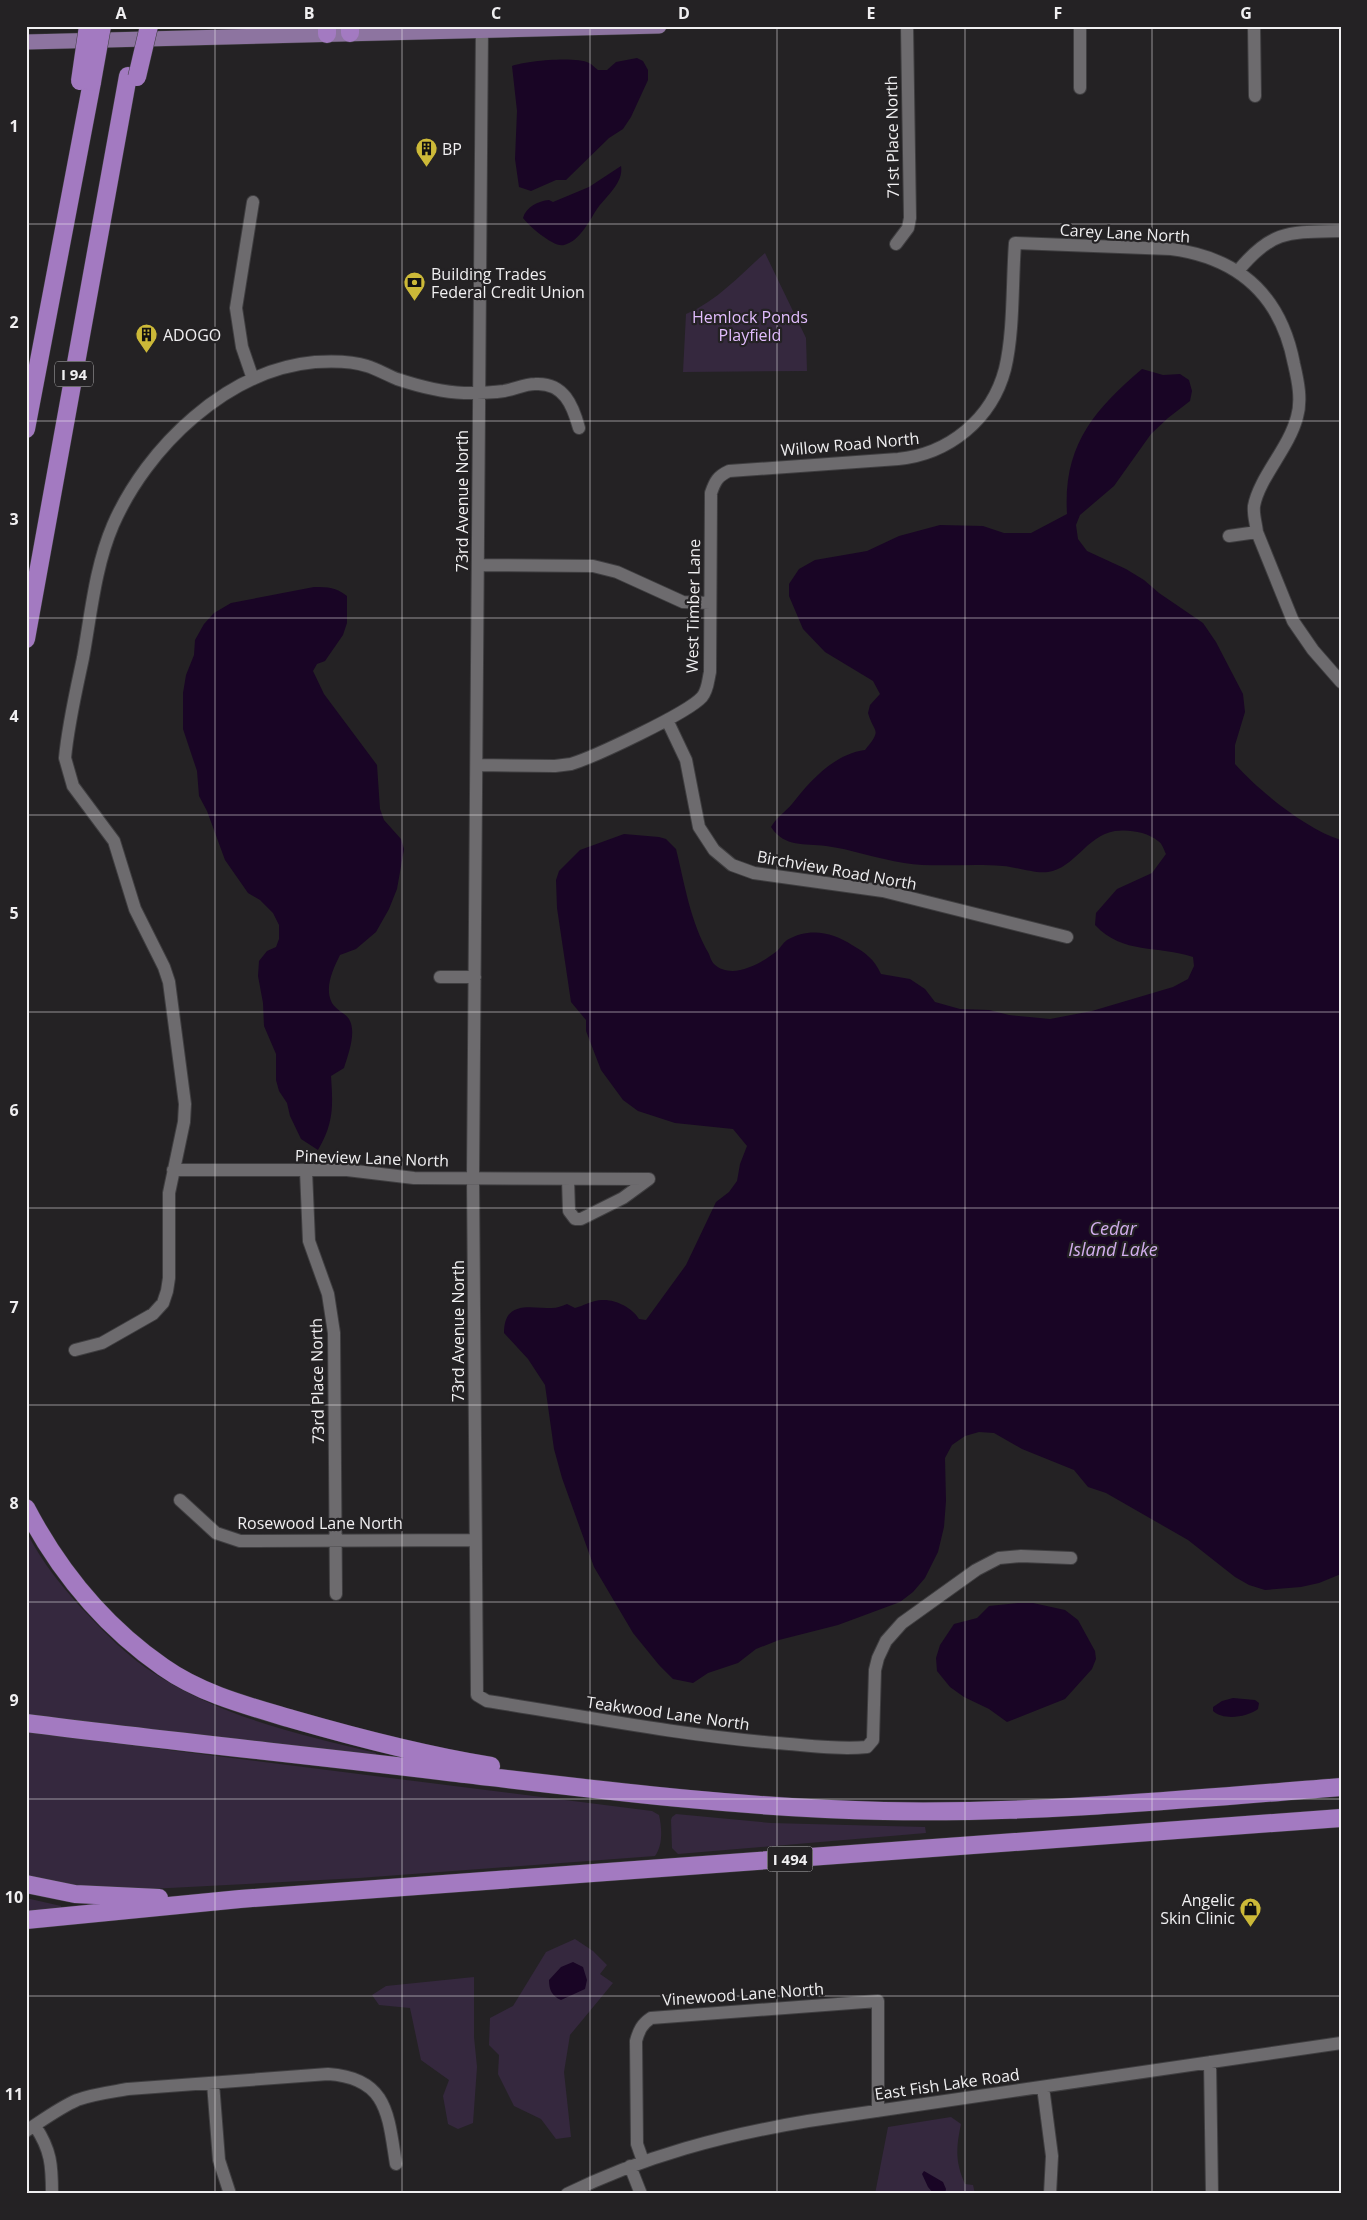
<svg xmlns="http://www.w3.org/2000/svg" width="1367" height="2220" font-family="'Open Sans',sans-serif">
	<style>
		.green { fill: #35283e }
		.water { fill: #190525 }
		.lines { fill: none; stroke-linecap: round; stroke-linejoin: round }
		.minor-casing { stroke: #3f3e40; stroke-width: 14 }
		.major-casing { stroke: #3f3e40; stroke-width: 16 }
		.highway-casing { stroke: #3f3e40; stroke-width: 19 }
		.minor { stroke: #6d6b6e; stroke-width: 12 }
		.major { stroke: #8d74a0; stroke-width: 15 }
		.highway { stroke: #a37ac1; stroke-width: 18 }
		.highway-bridge-casing { stroke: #3f3e40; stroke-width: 19; stroke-linecap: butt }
		.highway-bridge { stroke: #a37ac1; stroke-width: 18 }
		.grid { fill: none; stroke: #f0eff1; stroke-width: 1; stroke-opacity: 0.55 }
		.labels { text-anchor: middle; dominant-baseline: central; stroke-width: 4.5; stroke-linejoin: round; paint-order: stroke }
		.shield { fill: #242224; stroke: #b3b2b4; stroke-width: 1 }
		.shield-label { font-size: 15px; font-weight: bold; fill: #f0eff1 }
		.street-label { font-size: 16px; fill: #f0eff1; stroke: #242224 }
		.poi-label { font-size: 16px; fill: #f0eff1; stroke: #242224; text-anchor: start }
		.park-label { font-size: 16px; fill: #e2bdfe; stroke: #242224 }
		.water-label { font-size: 18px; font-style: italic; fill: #d1adec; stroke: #242224 }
		.neatline { fill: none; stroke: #f0eff1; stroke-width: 2 }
		.grid-label { font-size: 16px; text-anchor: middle; font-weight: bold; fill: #f0eff1 }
	</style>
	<rect width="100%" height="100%" fill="#242224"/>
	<path class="green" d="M765,253L806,338L807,371L683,372L686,314C717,301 740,275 765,253Z
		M26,1531C42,1563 65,1591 90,1617C107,1635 125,1653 146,1668C216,1716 294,1733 376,1753L375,1757L26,1716Z
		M26,1732L652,1811L659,1815C662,1828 663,1845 655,1856L359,1878L150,1889L121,1893L26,1878Z
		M676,1814L771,1823L925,1827L926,1833L678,1854L672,1848L671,1820L672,1817Z
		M26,1898L61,1906V1911L26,1914Z
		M575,1939L593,1951L607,1965L600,1974L613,1983L570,2035L564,2072L571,2137L556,2139L541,2119L514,2106L498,2074L499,2055L489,2045L490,2018L513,2006L546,1952Z
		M474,1977V2037L477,2067L473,2123L458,2129L448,2124L443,2096L449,2080L421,2060L410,2008L379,2005L372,1995L386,1986Z
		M951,2117L961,2124C956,2147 955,2162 965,2184L973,2185L975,2194H875L888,2127Z"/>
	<path class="water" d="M637,58L643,61L648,70V80L631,117L623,129L609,138L566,180H556L531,191L519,187L515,159L517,111L512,66C526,61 575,56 589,63C592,64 595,68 598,70H607L616,62Z
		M621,166C624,183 605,197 597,209C589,221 580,241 564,245C554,248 529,226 523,218C526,207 538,201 549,200L553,202L589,187Z
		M1142,369L1163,375L1180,374L1189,380L1192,391L1190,401L1168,418L1151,434L1114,486L1080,515L1076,525L1078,539L1087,551L1126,569L1144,580L1159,593L1203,623L1216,642L1243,694L1245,712L1235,745V764C1259,791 1306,829 1341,840V1574L1319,1583L1301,1587L1265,1590L1249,1585L1235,1577L1188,1540L1106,1493L1088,1487L1074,1470L1022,1449L994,1433L979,1432L965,1436L952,1445L945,1458L946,1501L944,1527L938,1552L925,1578L913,1592L900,1602L838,1625L779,1640L756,1649L738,1663L708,1673L693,1683L673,1679L659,1665L633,1633L594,1567L562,1478L554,1449L545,1385L528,1359L504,1333C504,1300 530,1308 552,1308C557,1308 562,1306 567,1304L575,1308C583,1306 593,1300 602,1300C615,1299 633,1308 639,1319L646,1320L686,1265L716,1202L729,1192L737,1181L740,1164L747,1146L733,1129L675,1123L638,1111L623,1100L601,1070L586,1031V1020L571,1002L557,908L556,880L559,871L580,850L624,834L659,837L666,839L676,849C685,885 690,921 709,954C710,957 712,962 714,964C732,981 762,963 777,951C780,948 783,943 787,940C809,927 833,932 852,945C866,953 874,959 881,974L910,979L925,989L935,1002L960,1009L989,1010L1009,1015L1050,1019L1092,1011L1173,987L1188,979L1194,966L1193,957C1158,945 1123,955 1095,925L1096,913L1117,889L1152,873L1166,854C1164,850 1162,843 1158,841C1148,832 1128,829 1115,831C1086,836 1075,868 1048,872C1036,874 1016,867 1003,866C970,863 936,868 904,863C878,859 850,849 826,846C804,843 785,848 771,827C777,817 785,812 792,804C810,781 834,754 865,750C883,728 874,734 868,713L870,705L880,694L873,681L825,652L803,629L789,596V584L799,569L815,560L867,551L899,536L940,525L983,526L1004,533H1031L1067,514C1063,446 1093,411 1142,369Z
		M314,587C329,587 335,587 347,596V623L343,635L325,661L317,664L313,671L324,694L377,765L380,809L384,820L401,839L404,849L397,889L389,909L376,932L356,949L340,955C333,969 324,988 332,1003C336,1010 345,1013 349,1019C357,1032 348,1055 344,1068L331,1076C333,1106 334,1123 318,1150L301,1139L290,1116L287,1103L279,1091L276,1080V1054L264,1026L263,1003L258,976L259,961L267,951L276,947L279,939V925L273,913L260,900L248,893L225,860L207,811L199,796L197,771L183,729V693L186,675L194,655L195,640L204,624L214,613L231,603Z
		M1018,1603H1033L1065,1610L1078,1620L1095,1651L1096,1659L1092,1669L1065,1699L1007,1722L989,1709L964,1697L950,1687L937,1671L936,1658L940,1645L954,1624L977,1618L989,1606Z
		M1233,1698L1255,1700L1259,1703L1258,1709C1247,1717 1224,1721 1213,1711V1707L1222,1701Z
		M573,1962L583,1967L587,1980L585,1989L561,2000C552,1996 549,1990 549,1980L561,1967Z
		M924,2171L943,2182L946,2189L945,2194H934L928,2187L922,2174Z"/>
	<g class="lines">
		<defs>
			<path id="minor" d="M482,26L473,1177L477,1695L487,1701C583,1716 679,1735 776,1743C806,1745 838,1750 867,1747L873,1740L875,1670L878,1658L886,1641L902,1623L976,1570L999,1558L1021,1556L1071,1558
				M1080,26V88
				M1254,26L1255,96
				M253,202L236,308L242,347L253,379
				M896,244L908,228L910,218L907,26
				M1238,271C1272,229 1291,232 1341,231
				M1229,536L1257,532
				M478,565L593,566L617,572L683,602L710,603
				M667,720L686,760L699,827L714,850L732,865L754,873L883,891L1067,937
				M477,765L555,766L571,764C594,757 688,713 702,697C708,690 708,680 710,672L711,493C715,481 718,476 729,471L898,459C949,454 992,419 1005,369C1014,332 1012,282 1015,243L1171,249C1240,258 1281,296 1294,364C1298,381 1302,400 1297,417C1289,448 1259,478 1254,506C1253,515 1256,523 1257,532L1293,621L1313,650L1341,682
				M440,977H475
				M173,1170H347L414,1178L649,1179L623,1198L581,1219H575L569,1211L568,1179
				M306,1171L309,1241L328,1294L334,1333L336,1594
				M75,1350L102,1343L153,1314L163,1303L167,1291L169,1278V1193L184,1122L185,1104L169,982L164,967L135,909L114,841L73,786L65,758C68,725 76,691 83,658C91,614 95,567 113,525C147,447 227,370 315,362C331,361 352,361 367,366C377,369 387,375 397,379C418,386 441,392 464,393C477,393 491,393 504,391C515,389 525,384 535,384C564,382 573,406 579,428
				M180,1500L216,1533L240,1541L475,1540
				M1210,2062L1212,2194
				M213,2083L219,2160L230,2194
				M1043,2087L1052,2156L1050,2194
				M35,2126C51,2150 52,2165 52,2194
				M26,2131C43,2120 59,2108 77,2100C93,2094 111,2092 128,2089L328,2074C388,2078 388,2115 396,2164
				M643,2161L637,2144L636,2041C639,2030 642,2024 651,2018L878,2001V2111
				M630,2166L641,2194
				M567,2194C644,2156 724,2135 808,2121L1341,2043"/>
			<path id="major" d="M26,42L659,26"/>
			<path id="highway" d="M350,26V33
				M327,34V26
				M26,429L92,82
				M26,639L128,76
				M26,1508C59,1571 104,1626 163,1667C201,1694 248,1706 292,1719C358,1738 423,1755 491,1766
				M26,1723C167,1741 307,1755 448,1772C593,1789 738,1808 884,1811C1036,1814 1189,1799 1341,1787
				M26,1884L75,1894L159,1898
				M26,1920L240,1899L1341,1818"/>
		</defs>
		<use href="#minor" class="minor-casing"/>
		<use href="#major" class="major-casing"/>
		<use href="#highway" class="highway-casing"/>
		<use href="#minor" class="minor"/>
		<use href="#major" class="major"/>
		<use href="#highway" class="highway"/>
		<defs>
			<path id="highway-bridge" d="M137,77L149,26
				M80,81L88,26
				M92,82L102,26"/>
		</defs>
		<use href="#highway-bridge" class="highway-bridge-casing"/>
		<use href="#highway-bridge" class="highway-bridge"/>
	</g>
	<path class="grid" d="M215,26V2194M402,26V2194M590,26V2194M777,26V2194M965,26V2194M1152,26V2194M26,224H1341M26,421H1341M26,618H1341M26,815H1341M26,1012H1341M26,1208H1341M26,1405H1341M26,1602H1341M26,1799H1341M26,1996H1341"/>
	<defs>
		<symbol id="building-pin" viewBox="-11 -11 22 30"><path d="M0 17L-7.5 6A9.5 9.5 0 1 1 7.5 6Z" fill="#ccb938" stroke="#242224"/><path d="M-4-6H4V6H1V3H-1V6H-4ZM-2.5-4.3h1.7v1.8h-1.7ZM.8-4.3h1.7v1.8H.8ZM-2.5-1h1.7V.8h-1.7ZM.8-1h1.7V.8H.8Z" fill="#111"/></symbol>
		<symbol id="bank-pin" viewBox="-11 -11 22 30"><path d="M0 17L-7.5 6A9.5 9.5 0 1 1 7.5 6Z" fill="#ccb938" stroke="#242224"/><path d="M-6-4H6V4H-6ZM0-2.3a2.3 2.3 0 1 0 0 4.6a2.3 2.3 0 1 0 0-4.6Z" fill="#111"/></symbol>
		<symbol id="shop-pin" viewBox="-11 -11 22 30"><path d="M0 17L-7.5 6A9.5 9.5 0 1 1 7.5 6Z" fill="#ccb938" stroke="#242224"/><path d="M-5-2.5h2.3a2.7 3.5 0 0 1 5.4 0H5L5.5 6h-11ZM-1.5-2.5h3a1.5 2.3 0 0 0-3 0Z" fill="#111"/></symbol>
	</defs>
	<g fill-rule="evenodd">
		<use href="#building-pin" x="414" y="136" width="25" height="34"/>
		<use href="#bank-pin" x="402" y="270" width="25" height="34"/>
		<use href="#building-pin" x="134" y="322" width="25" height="34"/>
		<use href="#shop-pin" x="1238" y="1896" width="25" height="34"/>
	</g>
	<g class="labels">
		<g class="shield">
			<rect x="55" y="361.5" width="38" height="25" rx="4"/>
			<rect x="767.5" y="1846.5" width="45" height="25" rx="4"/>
		</g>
		<g class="shield-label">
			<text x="74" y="374">I 94</text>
			<text x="790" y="1859">I 494</text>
		</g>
		<g class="street-label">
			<text transform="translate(892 137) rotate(-91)">71st Place North</text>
			<text transform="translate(1125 233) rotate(3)">Carey Lane North</text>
			<text transform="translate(850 444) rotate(-5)">Willow Road North</text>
			<text transform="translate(462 501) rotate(-90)">73rd Avenue North</text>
			<text transform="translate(693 606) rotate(-89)">West Timber Lane</text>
			<text transform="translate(837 870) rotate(10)">Birchview Road North</text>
			<text transform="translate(372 1158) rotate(2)">Pineview Lane North</text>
			<text transform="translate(458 1331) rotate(-90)">73rd Avenue North</text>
			<text transform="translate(317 1381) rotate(-91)">73rd Place North</text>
			<text x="320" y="1523">Rosewood Lane North</text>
			<text transform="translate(668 1713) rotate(8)">Teakwood Lane North</text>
			<text transform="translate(743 1994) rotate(-4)">Vinewood Lane North</text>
			<text transform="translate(947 2084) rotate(-8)">East Fish Lake Road</text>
		</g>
		<g class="poi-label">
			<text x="442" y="149">BP</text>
			<text x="431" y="274">Building Trades<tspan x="431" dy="18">Federal Credit Union</tspan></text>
			<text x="163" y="335">ADOGO</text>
			<text x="1235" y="1900" text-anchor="end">Angelic<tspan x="1235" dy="18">Skin Clinic</tspan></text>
		</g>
		<g class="park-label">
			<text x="750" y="317">Hemlock Ponds<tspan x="750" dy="18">Playfield</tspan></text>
		</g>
		<g class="water-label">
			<text x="1113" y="1228">Cedar<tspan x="1113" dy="21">Island Lake</tspan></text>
		</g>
	</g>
	<rect width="1367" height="2220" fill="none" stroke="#242224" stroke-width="55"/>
	<rect x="28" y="28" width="1312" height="2164" class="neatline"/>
	<g class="grid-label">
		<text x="121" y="19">A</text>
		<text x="309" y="19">B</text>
		<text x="496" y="19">C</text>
		<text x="684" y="19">D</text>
		<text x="871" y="19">E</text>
		<text x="1058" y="19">F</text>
		<text x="1246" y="19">G</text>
		<text x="14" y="132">1</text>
		<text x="14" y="328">2</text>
		<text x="14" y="525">3</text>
		<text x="14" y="722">4</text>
		<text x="14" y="919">5</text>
		<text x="14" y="1116">6</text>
		<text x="14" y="1313">7</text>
		<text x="14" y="1509">8</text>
		<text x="14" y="1706">9</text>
		<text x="14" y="1903">10</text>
		<text x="14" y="2100">11</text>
	</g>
</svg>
